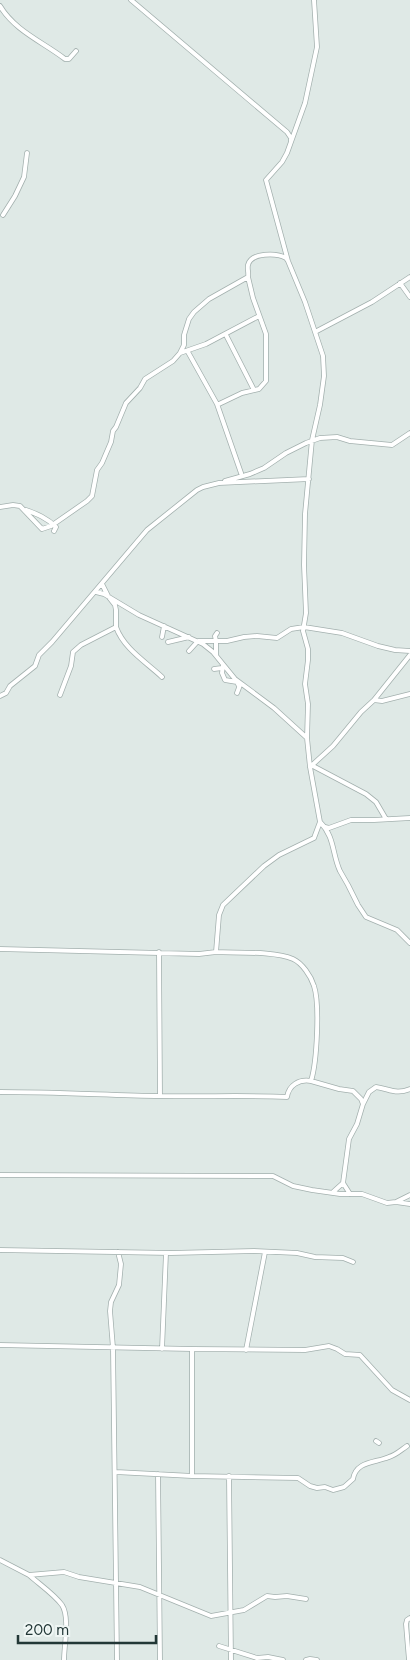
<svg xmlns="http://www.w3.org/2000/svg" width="410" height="1660" font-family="Figtree,sans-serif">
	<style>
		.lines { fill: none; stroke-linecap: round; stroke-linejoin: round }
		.minor-casing { stroke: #a3b0ae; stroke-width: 5.5 }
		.minor { stroke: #fff; stroke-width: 4 }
	</style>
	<rect width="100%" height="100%" fill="#dfe9e6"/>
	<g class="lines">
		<defs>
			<path id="minor" d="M131,0L287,132L291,138V141
				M0,6C15,31 43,42 65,59H69L76,51
				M3,215L15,196L24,177L27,153
				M400,283L410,297
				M315,332L372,302L410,277
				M226,335L254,390
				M188,352L217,404L241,473
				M180,353L206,344L259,316
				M217,404H219L242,393L259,389L266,381V334L253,298L248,277
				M225,481L250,474L264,468L286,453L306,443L320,438L337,437L350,441L392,445L410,433
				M0,507L13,505L20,506L42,529L51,526L87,501L92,496L97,470L102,463L111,442L113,431L116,427L126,403L140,388L145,379L173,361L180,353L184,345V335L189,319L194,312L209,299L248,277C249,273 247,269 248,265C251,252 277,253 286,258L288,261
				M26,510C37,514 47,518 56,527L54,531
				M96,592L104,594L139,615L203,644L213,652L235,679L274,708L307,738
				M116,627C124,649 146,662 162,677
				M162,637L164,626
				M168,642L189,637
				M189,651L198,641H227L244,637L257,636L277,638L291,629L304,627L342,633L378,646L395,650L410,651
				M216,655V641L215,636L217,633
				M223,665L222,673L225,680L237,682L239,686
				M214,669L222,668
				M237,693L240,685
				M60,695L71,666L73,652L81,645L116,627V610L115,605L108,596L102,584
				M0,696L6,693L10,686L35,666L39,655L52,642L147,530L197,490L203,487L219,483L309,479
				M374,700L382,701L410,694
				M313,766L366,794L376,802L386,819
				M310,767L333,746L361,712L374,700L410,655
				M320,822C335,837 332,854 340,871L348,885L358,905L366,917L397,930L410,943
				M325,827L329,828L351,820H374L410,818
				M0,949L199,954L216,952L219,915L223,905L264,866L279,855L314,838L320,822L310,767L307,738L308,704L305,684L308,660V649L303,631L306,613L304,565L305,514L312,440L320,405L324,376L323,356L305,302L288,261L266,180L282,162L287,153L305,103L317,47L314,0
				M159,952L160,1096
				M311,1081L339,1089L353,1091L361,1099L363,1104L357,1124L349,1139L343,1183L333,1192
				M0,1092C54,1092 107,1095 161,1096C203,1097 245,1095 287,1097C289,1085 299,1079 311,1081C317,1062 320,1004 314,986C311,976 302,963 293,959C275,951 237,953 216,952
				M363,1104L369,1092L376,1087C390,1089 396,1095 410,1089
				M0,1175L273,1176L293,1186L312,1190L340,1194H362L387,1203L396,1202L410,1195
				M343,1183L350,1194
				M396,1202L410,1204
				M0,1250L171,1253L254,1251L297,1253L315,1257L343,1258L353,1262
				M0,1345L192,1349L305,1350L329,1346L337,1349L345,1354L360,1355L392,1390L410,1400
				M162,1349L166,1253
				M192,1349V1476
				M246,1350L265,1252
				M376,1441L379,1443
				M116,1472L192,1476L298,1478L310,1486L317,1488L325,1487L333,1490L344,1487L353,1479C356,1461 375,1463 389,1457C396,1455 401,1450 407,1446
				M158,1474L160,1660
				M229,1476L231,1660
				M0,1560L29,1575L64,1572L79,1577L140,1587L211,1616L244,1610L267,1596L275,1597L287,1596L306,1599
				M29,1575C39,1584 54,1594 62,1605C70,1617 64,1646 64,1660
				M219,1646L257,1658L268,1657L283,1660
				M117,1660L113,1348L110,1311L111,1302L119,1285L121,1264L118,1252
				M306,1660L310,1659L317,1660
				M409,1660L406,1624L407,1620L410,1618"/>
		</defs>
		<use href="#minor" class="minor-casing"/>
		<use href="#minor" class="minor"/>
	</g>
	<path d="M18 1635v8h138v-8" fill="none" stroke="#223736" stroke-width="2.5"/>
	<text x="25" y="1635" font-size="15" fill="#223736" stroke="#eff6f4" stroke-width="4" paint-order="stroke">200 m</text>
</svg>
